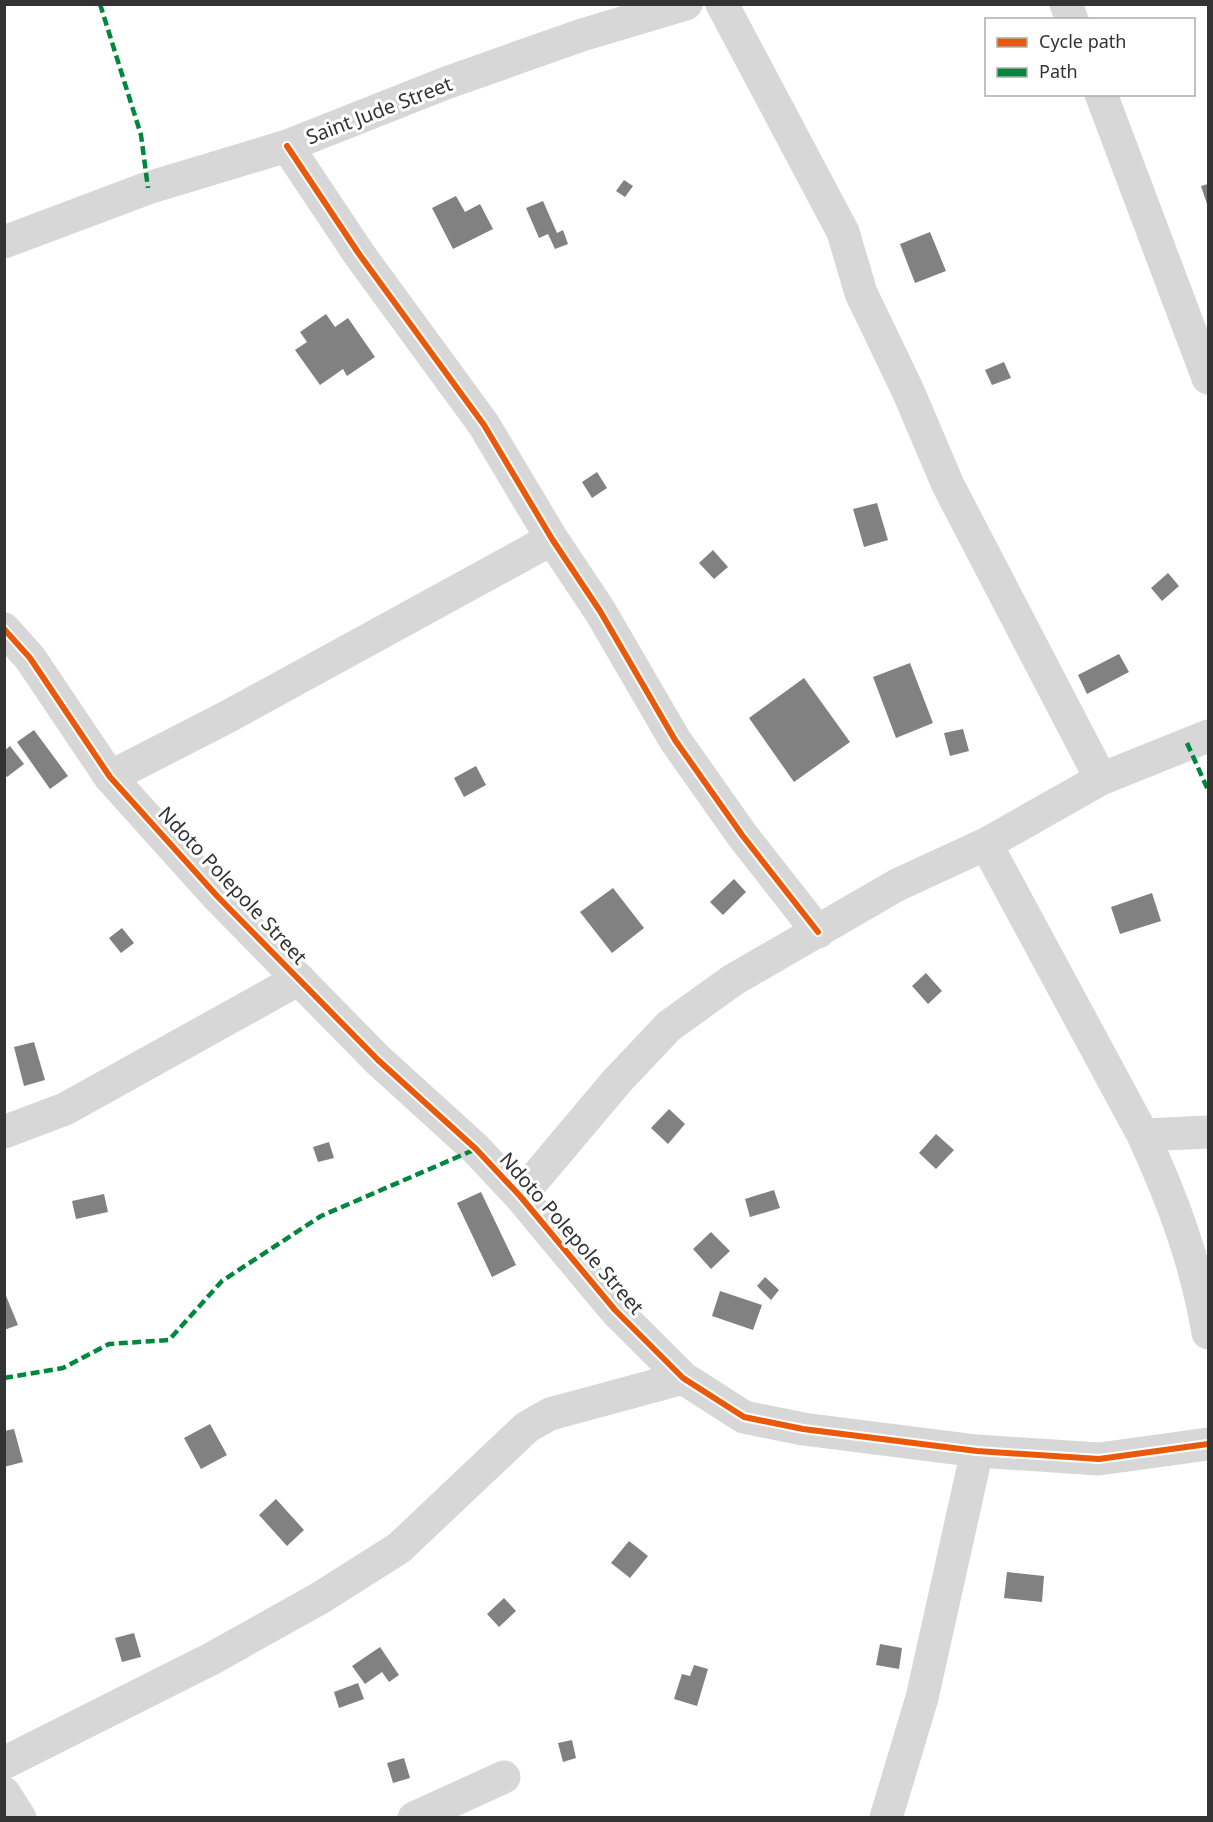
<svg xmlns="http://www.w3.org/2000/svg" width="1213" height="1822" font-family="'Noto Sans',sans-serif">
	<style>
		.building { fill: #818181 }
		.lines { fill: none; stroke-linecap: round; stroke-linejoin: round }
		.minor { stroke: #d7d7d7; stroke-width: 33 }
		.quiet { stroke: #00873e; stroke-width: 4.5; stroke-dasharray: 9 4.5; stroke-linecap: butt }
		.cycleway-casing { stroke: #fff; stroke-width: 10 }
		.cycleway { stroke: #e8590c; stroke-width: 6 }
		.labels { text-anchor: middle; dominant-baseline: central; stroke-width: 6; stroke-linejoin: round; paint-order: stroke }
		.street-label { font-size: 20px; fill: #333; stroke: #fff }
	</style>
	<rect width="100%" height="100%" fill="#fff"/>
	<path class="building" d="M624,180L633,186L625,197L616,191Z
		M1208,184V207L1201,186Z
		M456,196L465,212L480,204L493,229L453,249L432,208Z
		M543,201L557,233L563,230L568,244L555,249L548,234L539,238L526,208Z
		M930,232L946,271L915,283L900,244Z
		M326,314L335,327L348,318L375,357L347,376L343,369L320,385L295,350L307,342L300,332Z
		M1004,362L1011,378L992,385L985,370Z
		M597,472L607,488L592,498L582,482Z
		M877,503L888,540L864,547L853,509Z
		M713,550L728,567L714,579L699,563Z
		M1168,573L1179,586L1162,601L1151,588Z
		M1119,654L1129,672L1087,694L1078,675Z
		M910,663L933,723L896,738L873,677Z
		M804,678L850,742L794,782L749,718Z
		M963,729L969,751L950,756L944,733Z
		M34,730L68,776L50,789L17,742Z
		M10,746L24,764L7,777L4,773V751Z
		M476,766L486,785L464,797L454,778Z
		M734,879L746,892L723,915L710,902Z
		M613,888L644,928L612,953L580,912Z
		M1152,893L1161,921L1120,934L1111,907Z
		M122,928L134,943L121,953L109,938Z
		M926,973L942,991L928,1004L912,986Z
		M34,1042L45,1080L24,1086L14,1047Z
		M669,1109L685,1124L668,1144L651,1128Z
		M936,1134L954,1150L936,1169L919,1153Z
		M329,1142L334,1158L318,1162L313,1147Z
		M774,1190L780,1208L750,1217L745,1199Z
		M481,1192L516,1265L492,1277L457,1203Z
		M104,1194L108,1212L76,1219L72,1201Z
		M711,1232L730,1251L711,1269L693,1249Z
		M765,1277L779,1290L771,1300L757,1286Z
		M4,1291L18,1325L4,1330Z
		M720,1291L762,1305L753,1330L712,1316Z
		M210,1424L227,1455L201,1469L184,1438Z
		M14,1429L23,1462L4,1467V1431Z
		M276,1499L304,1530L287,1546L259,1515Z
		M629,1541L648,1556L630,1578L611,1563Z
		M1007,1572L1044,1576L1042,1602L1004,1598Z
		M504,1598L516,1611L499,1627L487,1614Z
		M134,1633L141,1657L122,1662L115,1638Z
		M880,1644L902,1648L899,1669L876,1665Z
		M380,1647L399,1675L389,1682L382,1672L365,1684L352,1666Z
		M694,1665L708,1669L697,1706L674,1699L682,1674L690,1676Z
		M358,1683L364,1699L339,1708L334,1692Z
		M572,1740L576,1758L563,1762L558,1743Z
		M404,1758L410,1778L393,1783L387,1763Z"/>
	<g class="lines">
		<path class="minor" d="M722,4L843,232L861,293L908,391L948,485L1101,779
			M1066,4L1072,20
			M1101,94L1208,378
			M287,146L359,254L484,425L552,539L600,611L675,740L742,835L818,932
			M4,242L148,188L287,146L446,83L582,35L686,4
			M4,629L30,658L110,777L217,896L378,1060L476,1149L520,1196L615,1310L683,1378L744,1417L803,1429L977,1451L1099,1459L1208,1444
			M110,777L227,717L552,539
			M986,844L1143,1135C1173,1200 1196,1262 1208,1333
			M4,1132L65,1109L299,979
			M1143,1135L1208,1132
			M520,1196L617,1081L669,1026L733,980L897,885L986,844L1101,779L1208,736
			M4,1763L211,1659L320,1598L399,1548L527,1427L550,1414L683,1378
			M4,1793L20,1818
			M414,1818L504,1777
			M886,1818L922,1698L977,1451"/>
		<path class="quiet" d="M100,4L141,135L148,188
			M1187,743L1208,790
			M4,1378L63,1368L109,1344L169,1340L222,1281L321,1216L476,1149"/>
		<defs>
			<path id="cycleway" d="M287,146L359,254L484,425L552,539L600,611L675,740L742,835L818,932
				M4,629L30,658L110,777L217,896L378,1060L476,1149L520,1196L615,1310L683,1378L744,1417L803,1429L977,1451L1099,1459L1208,1444"/>
		</defs>
		<use href="#cycleway" class="cycleway-casing"/>
		<use href="#cycleway" class="cycleway"/>
	</g>
	<g class="labels">
		<g class="street-label">
			<text transform="translate(379 110) rotate(-21)">Saint Jude Street</text>
			<text transform="translate(233 885) rotate(47)">Ndoto Polepole Street</text>
			<text transform="translate(572 1233) rotate(49)">Ndoto Polepole Street</text>
		</g>
	</g>
	<rect width="1213" height="1822" fill="none" stroke="#333333" stroke-width="12"/>
	<rect x="985" y="18" width="210" height="78" fill="#ffffff" stroke="#adadad" stroke-width="1.5"/>
	<rect x="997" y="38" width="30" height="9" fill="#e8590c" stroke="#adadad" stroke-width="1.5"/>
	<text x="1039" y="48" font-size="18" fill="#333333">Cycle path</text>
	<rect x="997" y="68" width="30" height="9" fill="#00873e" stroke="#adadad" stroke-width="1.5"/>
	<text x="1039" y="78" font-size="18" fill="#333333">Path</text>
</svg>
